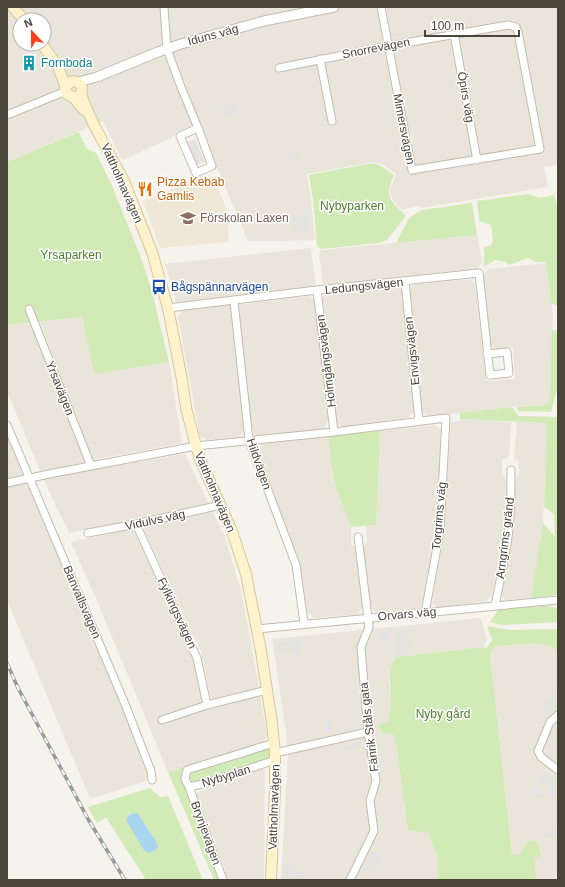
<svg xmlns="http://www.w3.org/2000/svg" width="565" height="887" font-family="Arial,sans-serif">
	<style>
		.residential { fill: #eae5da; fill-rule: evenodd }
		.education { fill: #efe8d6 }
		.green { fill: #d2eab5 }
		.parking { fill: #e5e3e0 }
		.water { fill: #a9d4f2 }
		.lines { fill: none; stroke-linecap: round; stroke-linejoin: round }
		.minor-casing { stroke: #c2bbae; stroke-width: 9 }
		.tertiary-casing { stroke: #c2bbae; stroke-width: 11 }
		.secondary-casing { stroke: #d6c79b; stroke-width: 12 }
		.minor { stroke: #fff; stroke-width: 7 }
		.tertiary { stroke: #fff; stroke-width: 9 }
		.secondary { stroke: #fff3cd; stroke-width: 10 }
		.rail-casing { stroke: #9a9a9a; stroke-width: 3.5 }
		.rail { stroke: #fff; stroke-width: 2; stroke-dasharray: 6; stroke-linecap: butt }
		.labels { text-anchor: middle; dominant-baseline: central; stroke-width: 3; stroke-linejoin: round; paint-order: stroke }
		.street-label { font-size: 12px; fill: #4b4439; stroke: #fff }
		.culture-label { font-size: 12px; fill: #0d838f; stroke: #fff; text-anchor: start }
		.food-label { font-size: 12px; fill: #c56008; stroke: #fff; text-anchor: start }
		.park-label { font-size: 12px; fill: #4a7f2a; stroke: #fff }
		.education-label { font-size: 12px; fill: #785e54; stroke: #fff; text-anchor: start }
		.transit-label { font-size: 12px; fill: #164399; stroke: #fff; text-anchor: start }
	</style>
	<rect width="100%" height="100%" fill="#f6f3ec"/>
	<path class="residential" d="M7,7H558V165L544,167L548,187L422,208L417,206L402,210L394,202L391,196L390,190L396,174L382,164L373,162L307,174L311,199L315,240L277,241H248L198,123L176,132L172,138L122,160L103,121L7,162ZM20,20H44V44H20Z
		M477,235L482,262L477,269H472L323,285L319,255L321,250Z
		M311,248L316,287L176,302L165,264Z
		M546,263L549,290L553,314L550,396L548,404L536,406L512,407L430,417L422,411L408,291L413,285L470,279L475,284L486,381L515,379L513,348L496,349L490,345L482,276L488,270L490,269Z
		M397,285L402,291L414,411L409,417L344,427L336,423L323,298L326,293Z
		M309,296L315,300L329,419L323,430L258,436L251,430L237,305Z
		M231,305L246,428L239,437L208,440L200,437L178,316L184,310Z
		M82,317L94,374L169,362L182,443L92,460L40,322Z
		M31,323L87,462L40,471L7,391V325Z
		M475,419L480,420L511,422L509,458L502,459V472L506,481L504,530L492,595L486,601L438,608L432,603L444,534L451,422Z
		M517,422L547,423L543,523L531,598L505,600L501,594L511,546L514,483L519,474V461L514,458Z
		M435,425L441,430L436,532L422,605L418,610L376,613L371,608L363,547L367,542L366,526L376,525L380,431Z
		M7,430L149,771L146,781L90,799L7,600Z
		M328,436L333,475L336,487L351,527V545L356,547L363,606L358,614L314,618L307,612L300,565L258,451L262,443Z
		M185,454L209,504L69,533L43,478Z
		M213,512L225,537L241,591L259,687L214,699L210,695L202,654L144,530V525Z
		M133,529L195,661L203,703L157,719L159,724L208,709L260,694L267,736L264,741L261,743L168,772L97,601L71,542Z
		M481,618L487,640L484,647L395,657L389,680L391,702L387,722L378,724L382,734L390,733L394,735L397,748L402,781L428,833L438,859V880H281L288,754L286,731L272,639Z
		M532,643L551,646L558,652V880H515L490,654L494,647Z
		M261,769L265,770L264,880H225L223,877L226,871L194,794Z"/>
	<path class="education" d="M205,176L214,179L227,210L229,242L160,248L143,201Z"/>
	<path class="green" d="M79,132L86,148L96,153L112,186L140,255L152,291L169,362L94,374L82,317L7,325V162Z
		M373,163L381,166L394,175C384,198 390,200 406,216L391,235L387,240L378,243L321,249L317,246L313,199L309,175Z
		M527,194L540,198L554,195L558,206V306L551,303L546,262H536L528,258L509,265L505,262L495,260L484,267V247L490,246L493,242L491,225L479,221L477,201Z
		M472,203L477,235L396,243L409,218L422,210Z
		M552,330L558,331V392L556,393L551,412L518,411L517,407L536,406L548,404L550,396Z
		M512,407L518,416L558,417V594L555,595L531,598L543,523L555,537L554,514L544,507L547,423L480,420L475,419L460,420V413Z
		M380,431L376,525L351,527L336,487L333,475L328,436Z
		M541,605L558,608V622L502,625L490,622L499,609Z
		M487,626L510,630L558,629V652L551,646L532,643L494,647L490,654L512,855L520,854L528,841H536L538,843L541,857L534,858L536,880H438V859L428,833L408,830L397,748L394,735L390,733L382,734L378,724L387,722C389,715 391,707 391,700C391,686 387,670 396,657L484,647L486,649L492,640Z
		M274,743L275,760L189,787L223,880H214L168,772L185,767L187,770Z
		M150,788L160,797L168,796L203,880H146L106,817L97,823L88,807Z"/>
	<path class="parking" d="M235,101L239,113L230,115H220L217,109Z
		M195,139L205,162L194,166L185,143Z
		M295,149L298,158L290,160L288,151Z
		M309,212L311,230L295,232L293,216H298V213Z
		M407,629L410,654L398,656L395,630Z
		M377,632H391V642H377Z
		M299,640L301,656L296,657L295,651L275,653L282,642Z
		M554,691L558,700V710L557,709L546,713L541,702L553,698L551,692Z
		M332,721L334,731L326,732L324,722Z
		M360,741L361,747L340,752L339,746Z
		M545,771L557,780L556,785L558,795L550,796L549,789L538,780Z
		M534,784L544,792L545,797L537,799L528,792Z
		M558,829V836L542,838L541,831Z
		M372,850L377,852L378,850L383,852L372,874L362,869Z
		M284,864H293V870H305V876H299V880H284Z"/>
	<path class="water" d="M134,813L138,814L157,843L158,847L157,849L149,853L145,851L143,849L127,821V818L129,815Z"/>
	<g class="lines">
		<defs>
			<path id="minor" d="M164,7L167,49L181,87L198,128L180,136L196,173L212,166L198,128
				M454,34L477,160
				M320,59L332,121
				M279,68L388,46L508,25L516,27L518,32L540,149L412,170L381,7
				M7,115L66,91
				M405,281L419,421
				M317,290L334,432
				M234,301L249,440L296,565L304,623
				M168,308L317,290L479,273L490,375L509,373L507,352L487,354
				M29,309L91,466
				M7,425L125,704L151,771L152,780
				M7,483L54,473L196,446L334,432L446,418L440,531L425,613
				M136,524L197,658L207,705
				M88,533L136,524L221,505
				M495,606C500,580 506,555 509,529C511,509 511,489 511,470
				M257,629L558,600
				M558,715L550,722L538,751L541,757L558,770
				M162,720L207,705L267,690
				M274,743L187,770L185,779L189,787L207,783L275,760
				M275,753L368,732
				M189,787L223,880
				M350,880L374,831L370,801L376,781L368,732L361,647L369,627L368,618L358,537"/>
			<path id="tertiary" d="M78,82L97,77L158,52L181,44L264,21L334,7"/>
			<path id="secondary" d="M13,7L24,20
				M42,44L58,67L64,82L66,91L67,94L73,97L84,110
				M66,88C72,72 91,88 77,97
				M81,94L85,105L94,125L124,181L152,252L168,308L182,380L186,408L196,446L200,459L232,531L246,574L261,651L272,723L275,753V787L271,880"/>
		</defs>
		<use href="#minor" class="minor-casing"/>
		<use href="#tertiary" class="tertiary-casing"/>
		<use href="#secondary" class="secondary-casing"/>
		<use href="#minor" class="minor"/>
		<use href="#tertiary" class="tertiary"/>
		<use href="#secondary" class="secondary"/>
		<defs>
			<path id="rail" d="M7,663L18,688L88,819L125,880"/>
		</defs>
		<use href="#rail" class="rail-casing"/>
		<use href="#rail" class="rail"/>
	</g>
	<defs>
		<symbol id="building-bare" viewBox="-9 -9 18 18"><path d="M-4-6H4V6H1V3H-1V6H-4ZM-2.5-4.3h1.7v1.8h-1.7ZM.8-4.3h1.7v1.8H.8ZM-2.5-1h1.7V.8h-1.7ZM.8-1h1.7V.8H.8Z" fill="#0f9aa8" stroke="#fff" stroke-width="2.5" paint-order="stroke"/></symbol>
		<symbol id="restaurant-bare" viewBox="-9 -9 18 18"><path d="M-5-6h1v4h1v-4h1v4h1v-4h1v5L-1.5 .5V6h-2V.5L-5-1ZM5-6V6H3V1.5H1.5Q1.5-4 5-6Z" fill="#e8710a" stroke="#fff" stroke-width="2.5" paint-order="stroke"/></symbol>
		<symbol id="school-bare" viewBox="-9 -9 18 18"><path d="M0-5L7-2L0 1L-7-2ZM-4 1L0 2.5L4 1V4Q0 6-4 4Z" fill="#8d6e63" stroke="#fff" stroke-width="2.5" paint-order="stroke"/></symbol>
		<symbol id="bus-bare" viewBox="-9 -9 18 18"><path d="M-5-6H5V4H4V6H2V4H-2V6H-4V4H-5ZM-3.5-4V0h7V-4ZM-3.5 1.2v1.5H-2V1.2ZM2 1.2v1.5H3.5V1.2Z" fill="#1a4fb4" stroke="#fff" stroke-width="2.5" paint-order="stroke"/></symbol>
	</defs>
	<g fill-rule="evenodd">
		<use href="#building-bare" x="18" y="52" width="22" height="22"/>
		<use href="#restaurant-bare" x="134" y="178" width="22" height="22"/>
		<use href="#school-bare" x="177" y="207" width="22" height="22"/>
		<use href="#bus-bare" x="148" y="276" width="22" height="22"/>
	</g>
	<g class="labels">
		<g class="street-label">
			<text transform="translate(213 35) rotate(-15)">Iduns väg</text>
			<text transform="translate(376 48) rotate(-11)">Snorrevägen</text>
			<text transform="translate(466 97) rotate(80)">Öpirs väg</text>
			<text transform="translate(404 129) rotate(79)">Mimersvägen</text>
			<text transform="translate(122 183) rotate(66)">Vattholmavägen</text>
			<text transform="translate(364 286) rotate(-6)">Ledungsvägen</text>
			<text transform="translate(412 351) rotate(-96)">Envigsvägen</text>
			<text transform="translate(326 361) rotate(-97)">Holmgångsvägen</text>
			<text transform="translate(60 388) rotate(68)">Yrsavägen</text>
			<text transform="translate(259 464) rotate(71)">Hildvägen</text>
			<text transform="translate(215 492) rotate(67)">Vattholmavägen</text>
			<text transform="translate(439 516) rotate(-85)">Torgrims väg</text>
			<text transform="translate(155 520) rotate(-12)">Vidulvs väg</text>
			<text transform="translate(505 538) rotate(-83)">Arngrims gränd</text>
			<text transform="translate(82 602) rotate(67)">Banvallsvägen</text>
			<text transform="translate(177 613) rotate(65)">Fylkingsvägen</text>
			<text transform="translate(407 614) rotate(-5)">Orvars väg</text>
			<text transform="translate(369 727) rotate(-97)">Fänrik Ståls gata</text>
			<text transform="translate(226 776) rotate(-17)">Nybyplan</text>
			<text transform="translate(274 807) rotate(-88)">Vattholmavägen</text>
			<text transform="translate(206 833) rotate(70)">Brynjevägen</text>
		</g>
		<g class="culture-label">
			<text x="41" y="63">Fornboda</text>
		</g>
		<g class="food-label">
			<text x="157" y="182">Pizza Kebab<tspan x="157" dy="14">Gamlis</tspan></text>
		</g>
		<g class="park-label">
			<text x="352" y="206">Nybyparken</text>
			<text x="71" y="255">Yrsaparken</text>
			<text x="443" y="714">Nyby gård</text>
		</g>
		<g class="education-label">
			<text x="200" y="218">Förskolan Laxen</text>
		</g>
		<g class="transit-label">
			<text x="171" y="287">Bågspännarvägen</text>
		</g>
	</g>
	<rect width="565" height="887" fill="none" stroke="#4b4439" stroke-width="16"/>
	<g transform="translate(32 32) rotate(338)"><circle r="19" fill="#ffffff" stroke="#b7b4b0"/>
	<path d="M0-3L7 15L0 10L-7 15Z" fill="#fc3f1d"/>
	<text y="-6" font-size="11" font-weight="bold" text-anchor="middle" fill="#4b4439">N</text>
	</g>
	<path d="M425 30v6h94v-6" fill="none" stroke="#4b4439" stroke-width="2"/>
	<text x="431" y="30" font-size="12" fill="#4b4439" stroke="#ffffff" stroke-width="3" paint-order="stroke">100 m</text>
</svg>
